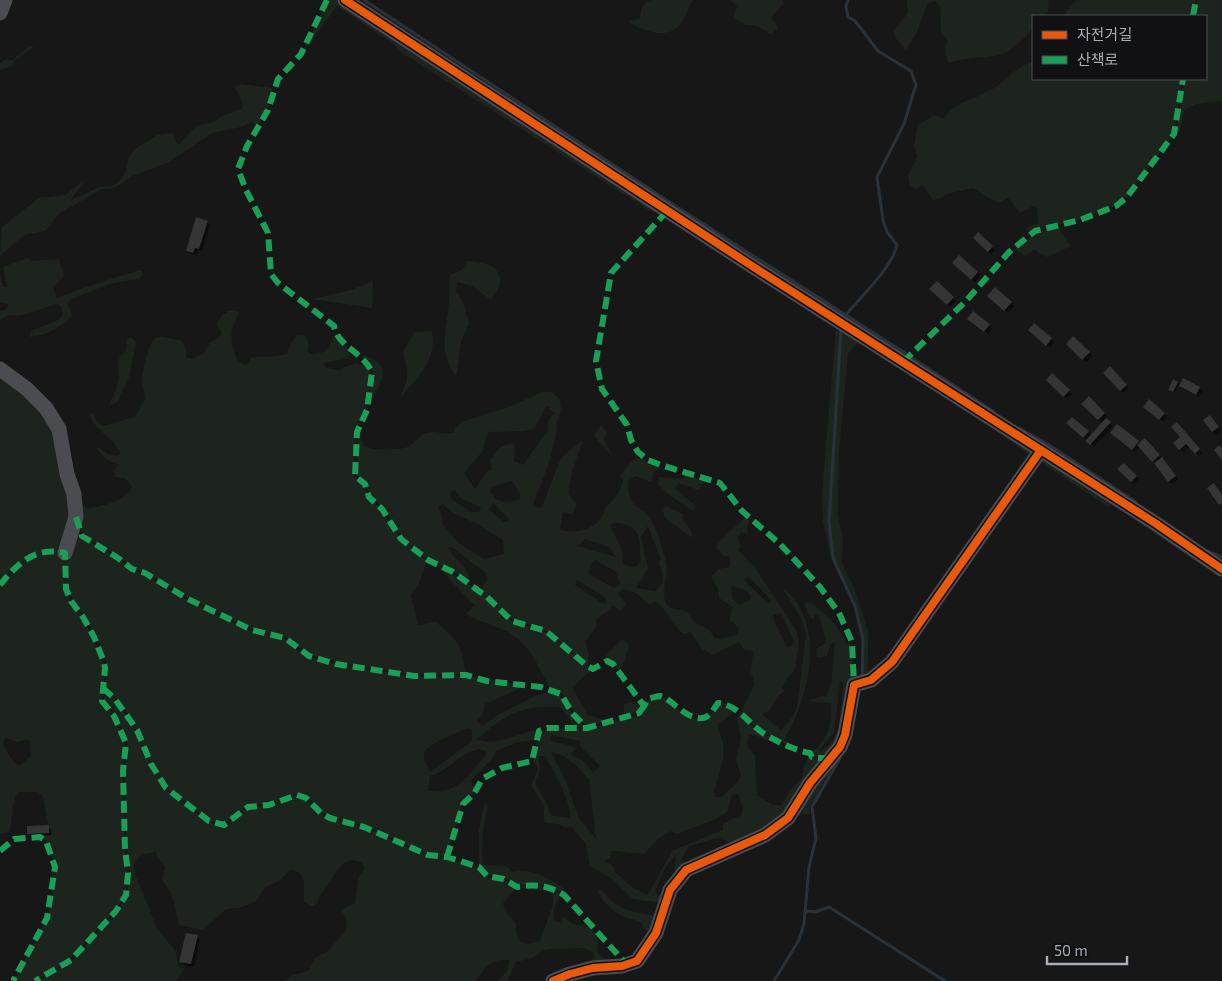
<svg xmlns="http://www.w3.org/2000/svg" width="1222" height="981" font-family="'Exo 2','Noto Sans KR',sans-serif">
	<style>
		.green { fill: #1d241e; fill-rule: evenodd }
		.shadow { fill: #0007 }
		.lines { fill: none; stroke-linecap: round; stroke-linejoin: round }
		.stream { stroke: #2a3239; stroke-width: 3 }
		.building { fill: #353536 }
		.minor { stroke: #4b4c50; stroke-width: 15 }
		.quiet { stroke: #1a9f57; stroke-width: 6; stroke-dasharray: 12 6; stroke-linecap: butt }
		.cycleway-casing { stroke: #111113; stroke-width: 11 }
		.cycleway { stroke: #e8590c; stroke-width: 8 }
	</style>
	<rect width="100%" height="100%" fill="#171717"/>
	<path class="green" d="M328,0H342L661,214L647,209L399,51L395,45L337,6L301,55Z
		M651,0H693C688,8 684,22 677,28C662,39 641,30 628,21L640,19C641,10 641,4 651,0Z
		M731,0H782L784,3L771,18L778,28L771,34L754,25H746L734,18L737,6Z
		M907,0H1049L1048,12L1045,16H1033V28C1001,68 990,51 948,63L945,51L947,41L941,31L940,7L935,1L928,3L916,34L906,50L897,40L893,31L908,13Z
		M1076,0H1196L1192,16H1063Z
		M1197,0H1222V101L1196,104L1184,110L1180,131L1176,134L1184,79H1206V16H1194Z
		M29,46L34,47L15,60L12,66L0,70V63L8,58L9,61L13,60Z
		M1033,62V79H1182L1174,134L1127,197L1116,206L1080,220L1035,230L1030,235L1027,227L1038,223L1037,208L1033,206L1020,213L1008,198L998,203L973,188L946,194L942,198L933,200L923,185L916,189L910,185L908,176L917,157L914,145L918,125L934,115L943,118C948,114 952,108 958,105C970,99 983,95 994,88C1009,80 1016,65 1033,62Z
		M241,84L273,88L268,110L258,125L249,123L241,127L212,133L169,162L130,177L122,184L110,189H102L60,213L45,231L24,235L0,256L2,227L39,198L65,195L85,180L70,201L101,186L109,187L119,182L125,174L129,156L135,149L157,135L174,133L176,143L179,144L196,126L214,122L222,116L242,109L243,104L235,87Z
		M672,221L1038,451L1033,458L966,409L859,341L848,354L839,452L838,515L843,540L842,564L855,590L868,632V679L862,683L864,640L856,605L834,558L830,522L842,330H840L828,522L831,559L823,521L822,492L836,328Z
		M1058,227L1071,246L1047,257L1034,250L1025,256L1015,249L1036,232Z
		M27,258L32,261L59,259L64,276L53,288L57,298C85,287 112,278 141,270L143,275L138,279L109,284L70,300L68,304L72,316C60,328 47,335 30,337V332C40,325 53,325 63,316L61,306L57,304L20,316L8,315L0,320V311L6,309L9,304L0,303V276L3,287H7L3,267Z
		M467,261C495,262 511,274 491,300L472,286L457,282L456,291L462,300L469,323L461,342L456,377C437,347 447,334 449,302C450,293 448,284 450,275L462,270Z
		M373,281L372,308L312,299L351,290Z
		M229,311H238C238,319 235,320 233,326C229,335 233,354 239,362L245,365L249,363L251,358C263,355 274,358 287,354L291,343L298,335L306,336L309,346L307,351L312,354C336,352 325,346 335,334L347,347L350,358L323,363L326,368L339,370L355,363L369,367L372,378L366,410L356,431L354,476L364,485L369,497L382,509L401,539L427,561L418,585L411,595L418,625L436,622C461,643 460,644 466,674L414,675L370,667L353,666L310,655L286,637L262,633L243,626L188,598L145,572L133,569L119,557L83,535L77,517L76,494L86,508C100,508 127,500 132,487L125,478L116,477L113,471L119,465L106,459L97,449L98,447L108,454L116,456L120,454C115,436 96,434 89,414L93,413L97,422L103,426L135,417L145,399L142,379L145,361L150,345L156,338L163,337L182,341L186,349V357L191,359L203,354L210,343L222,334L217,323L222,315Z
		M432,331C437,361 419,376 400,398L407,380V368L403,352L414,332Z
		M130,337L136,342L129,377L117,402L109,406C112,398 116,391 118,383C121,371 113,359 126,351L127,340Z
		M361,355C395,362 382,385 368,404L373,372Z
		M0,371L45,409L72,495L64,553V580L70,601L83,617L103,662L105,668L102,701L114,716L125,743L123,771L125,849L128,873L125,895L116,910L66,963L34,981H13L47,918L52,892V858L40,838L48,846L46,841L39,836L50,834L43,797L38,792H18C11,802 13,820 9,832L0,833V585L26,559L9,573L0,584ZM6,738L17,742L27,739L30,742L31,756L20,766C12,762 5,751 3,742Z
		M542,392H552L560,400L561,409L557,421L556,435L548,466L533,504L538,508L542,507L559,462L563,456L583,440L572,472L568,494L577,504L572,514L563,512L560,530C573,533 589,531 599,521C602,518 603,511 606,507C617,494 617,499 623,481L620,475L634,459L641,458L660,468L654,471L651,482L636,476L628,481C628,491 629,502 639,508C642,511 645,511 648,515C656,526 664,551 666,564C668,576 660,595 667,605C672,611 682,608 688,613C690,616 692,620 695,622C703,629 710,626 714,638L720,639L737,635L739,627L729,620L733,607L719,598L718,588L711,577L718,569L730,567V557L722,555L716,547C724,534 735,528 745,517L750,521L747,527L748,534L741,532L738,537L740,547L738,550L756,569L796,630L799,642L795,670L786,679L782,688L784,691L778,696L769,712H763V715L781,730L791,719L797,708L806,635L802,620L782,587C828,622 809,698 784,740L795,746L796,749L767,735L742,716L753,727L780,743C769,744 760,734 749,735C745,750 749,746 755,756L757,795L773,805H781L792,788L803,777V770L809,754L811,758L826,759L786,817L730,844L721,837L689,846L682,858L684,868L662,903L633,899L611,878L590,866L586,844L571,826L566,828L558,824L546,823L544,821V806L531,786L538,769L533,761L540,732L547,729H587L624,719L640,714L649,699C653,698 656,697 660,697C670,699 692,728 709,716C713,714 716,707 719,704H726L737,710L718,724C718,732 722,736 723,743C726,761 717,776 714,792L716,797H721C728,790 737,785 741,776L736,760L741,738L737,719L755,684L751,673L753,651L744,650L739,642L712,655L701,648L690,632L684,634C671,625 668,610 655,601L650,605L636,593L623,589L618,594L626,603L621,611L613,606C608,612 601,615 596,620L597,626L585,642L589,655L588,665L546,630L513,620L478,591L487,581L486,573L452,547H448C456,564 469,563 470,584L453,571L428,560L402,538L383,508L370,496L365,484L356,475L358,432C360,436 361,443 365,446C372,451 400,450 408,447C416,444 418,434 427,433C436,430 444,435 454,433L456,427L464,421L509,407ZM547,406L554,413L548,421V430L523,465L514,461L515,446L512,443C501,446 495,451 490,460L492,469L486,473L475,489L464,473L482,452L488,432C499,431 530,433 535,427C540,420 542,412 547,406ZM512,481L520,494V499C507,504 499,504 490,492L491,487ZM454,490L462,499L481,507L479,512H471L451,499L450,492ZM493,503L510,520L504,522L489,510ZM443,504L452,512L479,525L503,540L504,554L484,559L459,543L443,525L442,516L438,506ZM618,523C644,527 638,540 641,561L635,567L624,565C622,560 623,556 622,552C620,541 612,535 611,524ZM648,526L661,560L658,562L662,570L663,583L655,591L636,588L648,568L641,537ZM585,539L609,547L616,557L578,546ZM596,560L616,572L620,584L614,588L589,574L591,564ZM749,577L771,600L769,604L744,580ZM577,580L606,598L607,604L602,603L575,585ZM731,586L745,590L751,595L750,600L739,605L732,597ZM781,613L794,641L791,646L787,647L774,621L773,615ZM551,735L580,741V746L600,766L593,772L583,761L570,754L576,749L573,746L550,741ZM550,751L564,756L578,767L589,780L596,839L578,817L565,779ZM539,756H545C553,770 572,802 570,818L550,815C548,800 540,795 535,782L540,771ZM738,794L743,808L741,815L723,824V830L672,851L648,895L633,888L615,872C614,865 610,863 604,861L610,858L611,851H614L644,854L660,837L671,831L677,834L714,820L727,812L732,795ZM676,855L674,872L661,896L657,895L655,891L666,866Z
		M601,425L607,432L604,439L612,456L594,436Z
		M1041,452L1222,571V579L1111,504L1108,507L1036,459Z
		M687,475L705,480L698,490L679,483L675,489L695,505L693,511L668,494L658,484L659,477L682,479Z
		M666,506L683,514L682,518L691,530L692,538L664,517L663,510Z
		M78,531L81,536L118,558L132,570L144,574L188,600L251,631L285,639L298,651L323,662L414,677L466,676L525,686L485,704L483,714L477,721L482,726L498,715L533,697L551,691C567,698 570,716 585,727H576L560,707C523,704 505,715 477,739C495,748 519,732 539,730L536,740L518,742L496,751L494,756L470,782L475,787L473,794L462,804L447,856L428,855L365,826L330,817L323,813L306,797L297,794L276,803L247,806L224,824L209,821C195,807 172,798 161,781C139,749 139,714 105,688C106,682 107,675 107,669C103,617 35,591 78,531ZM467,728L472,730V741L430,772C428,767 423,760 424,754C426,743 457,734 467,728ZM480,749L486,751L485,756C469,774 458,795 428,791L430,776C450,771 459,752 480,749Z
		M436,565L452,573L487,598L512,621L546,632L593,669L572,687L588,715L609,721L588,727C573,715 572,705 562,694C558,691 552,691 549,686C540,670 532,650 517,638C502,626 482,624 466,614L474,605Z
		M804,602L812,603C825,615 841,626 846,644L850,643C859,684 844,721 827,758L812,757L810,753C828,740 833,725 831,703L812,702L808,700L826,696L831,685L835,643H831L827,656L817,658L816,649L826,643L819,615L815,614L813,620L807,612ZM840,680L843,682C841,704 844,741 819,751L834,733Z
		M623,639L628,643L629,647L620,672L613,663L607,660L604,661L608,653Z
		M105,690L115,699L137,731L150,764L165,789L208,822L224,826L248,807L269,806L297,795L305,798L322,814L330,818L364,827L428,856L447,857L478,868L487,877L504,880L517,887C534,885 546,884 561,894L554,907V921L560,922L564,916C567,919 569,923 573,924C579,926 586,925 591,929C609,946 581,954 620,964L578,966L595,958L593,952L584,948L549,949L544,950L532,958L516,962L507,981H497C503,976 510,969 509,960C489,959 487,967 475,981H284L293,975L308,971L316,957L327,952L346,930V919L341,910L355,903L358,879L364,869V865C345,849 333,878 325,889C321,894 318,896 318,903L312,906L304,902C302,889 310,872 290,870L279,881L265,887L256,901L239,908L226,909L203,930L179,925L172,895L162,880L165,867L157,857L156,852L144,854L138,858L134,866L135,874L157,928L176,952L178,966L185,969L176,981H38L72,960L117,911L127,895L130,873L127,850L124,771L127,743L116,715L104,701ZM517,887L547,891L553,895V905L540,941C522,948 515,941 516,923L505,911L503,903Z
		M631,703L643,705L639,712L624,717V704Z
		M838,758L811,806L810,814L791,815Z
		M485,802L488,805L483,831L482,862L484,865L506,866L512,872C532,868 550,878 565,890V895C549,884 536,883 517,886L504,878L488,875L479,866V829Z
		M597,889C606,890 606,897 612,901C625,912 642,913 658,917L650,933L643,928L642,923C636,919 628,919 622,916C612,910 601,901 597,889Z"/>
	<path class="shadow" d="M207,222L210,225L202,252L198,250L196,255L191,254L188,251Z
		M978,234L995,250L991,254L975,238Z
		M959,256L980,275L975,282L954,263Z
		M937,283L956,301L950,307L931,289Z
		M996,288L1014,306L1008,313L989,296Z
		M974,313L992,328L988,334L972,322Z
		M1034,324L1054,342L1050,348L1032,333Z
		M1073,338L1092,356L1086,362L1068,344Z
		M1110,368L1129,388L1123,393L1104,373Z
		M1052,374L1072,394L1067,399L1048,380Z
		M1184,379L1203,391L1199,397L1183,389L1179,384L1174,393L1170,391L1174,381L1178,383L1180,386Z
		M1089,398L1107,416L1105,419L1113,426L1094,447L1068,423L1091,435L1102,423L1083,404Z
		M1147,410L1164,414L1167,417L1163,422Z
		M1213,420L1221,431L1216,435L1205,421Z
		M1180,427L1202,453L1199,456L1190,446L1183,452L1175,443L1182,437Z
		M1115,436L1140,444L1145,440L1178,479L1172,484L1140,446L1135,452Z
		M1124,464L1139,479L1134,484L1119,469Z
		M48,826L51,829L52,835L32,836L28,833Z
		M197,937L200,940L194,967L184,965L181,961Z"/>
	<g class="lines">
		<path class="stream" d="M364,0L674,205L905,353
			M846,315C861,296 892,268 897,245L887,232L883,220L877,177L904,124L916,85L911,71L878,51L855,21L848,17L846,6L848,0
			M841,330L829,522L833,558L855,606L863,640L862,678
			M912,358L993,411
			M1019,428L1049,445L1136,502
			M1207,551L1222,557
			M806,911L815,912L829,907L945,981
			M774,981L799,940L804,924L809,867L816,838L812,807L840,758"/>
	</g>
	<path class="building" d="M196,217L208,221L199,249L195,248L193,253L186,251Z
		M978,232L993,246L988,252L973,238Z
		M959,255L978,272L971,280L952,263Z
		M937,281L954,297L947,305L929,289Z
		M995,287L1012,302L1004,311L987,296Z
		M973,311L990,324L984,332L967,319Z
		M1034,323L1052,338L1046,346L1028,330Z
		M1073,336L1090,352L1082,360L1066,344Z
		M1110,366L1127,385L1120,391L1103,373Z
		M1052,373L1070,390L1063,397L1046,380Z
		M1183,378L1200,387L1196,395L1179,386Z
		M1173,379L1178,382L1173,392L1168,390Z
		M1089,396L1105,413L1098,420L1081,404Z
		M1149,399L1165,413L1159,420L1143,407Z
		M1210,415L1219,427L1212,432L1203,420Z
		M1072,417L1089,431L1083,438L1066,423Z
		M1106,418L1111,422L1090,445L1085,441Z
		M1177,422L1200,449L1195,454L1186,444L1179,450L1173,443L1180,437L1171,427Z
		M1117,424L1139,441L1132,450L1110,433Z
		M1145,438L1160,455L1152,462L1137,445Z
		M1219,445L1222,448V460L1214,450Z
		M1162,457L1176,476L1168,482L1154,463Z
		M1124,463L1137,476L1131,482L1117,469Z
		M1214,483L1222,495V503L1219,505L1207,488Z
		M49,825V833L27,834V826Z
		M186,933L198,935L191,964L179,962Z"/>
	<g class="lines">
		<path class="minor" d="M345,0L752,266L1155,523L1222,569
			M0,13L5,0
			M0,369L27,389L46,408L59,429L67,474L74,494L76,517L65,553
			M553,981L570,974L593,968L622,966L637,961L656,933L670,890L686,870L765,835L788,818L810,783L840,747L845,735L854,685L871,680L892,662L1041,450"/>
		<path class="quiet" d="M327,0L301,54L278,79L268,110L247,146L238,169L246,190L268,233L271,274L278,283L334,326C338,347 363,352 372,372L367,410L357,432L355,476L365,484L369,497L382,509L401,539L428,560L453,572L487,597L512,621L546,631L587,666L593,669L607,661L613,664L644,706L648,699C652,698 656,696 660,696C672,698 692,728 709,715C712,713 715,707 718,703C739,705 749,725 766,735C780,743 794,750 810,753L812,757L830,759
			M1193,16L1196,0
			M667,211L611,273L596,361L602,389L627,425L631,440L638,452L648,460L661,465L720,483L742,511L780,544L820,587L839,613L852,642L854,685
			M903,362L966,301L1009,252L1035,231L1080,220L1116,206L1127,197L1174,134L1183,79
			M76,517L82,536L118,558L132,569L145,573L188,599L252,630L285,638L309,656L336,664L414,676L466,675L487,681L541,687L561,694L572,713L587,728L639,713L644,706
			M0,585C17,563 37,546 65,553L66,589L71,601L83,617L94,637L104,662L105,668L102,701L114,716L126,743L123,771L125,849L128,873L126,895L116,911L71,960L35,981
			M103,688L115,699L137,730L151,764L166,788L209,821L224,825L248,807L269,805L297,795L306,798L322,814L330,818L364,827L428,855L447,857L479,867L487,876L504,879L517,887C536,884 548,885 564,895L627,965
			M0,851L14,839L40,837L46,841L55,867L47,918L13,981
			M447,857L463,804L474,794L482,779L502,768L532,761L539,731L547,728H587"/>
		<defs>
			<path id="cycleway" d="M345,0L752,266L1155,523L1222,569
				M553,981L570,974L593,968L622,966L637,961L656,933L670,890L686,870L765,835L788,818L810,783L840,747L845,735L854,685L871,680L892,662L1041,450"/>
		</defs>
		<use href="#cycleway" class="cycleway-casing"/>
		<use href="#cycleway" class="cycleway"/>
	</g>
	<rect x="1032" y="15" width="175" height="65" fill="#111113" stroke="#4d4f55"/>
	<rect x="1042" y="31" width="25" height="8" fill="#e8590c" stroke="#4d4f55"/>
	<text x="1077" y="40" font-size="15" fill="#a8adb8">자전거길</text>
	<rect x="1042" y="56" width="25" height="8" fill="#1a9f57" stroke="#4d4f55"/>
	<text x="1077" y="65" font-size="15" fill="#a8adb8">산책로</text>
	<path d="M1047 956v8h80v-8" fill="none" stroke="#a8adb8" stroke-width="2.5"/>
	<text x="1054" y="956" font-size="15" fill="#a8adb8" stroke="#111113" stroke-width="4" paint-order="stroke">50 m</text>
</svg>
